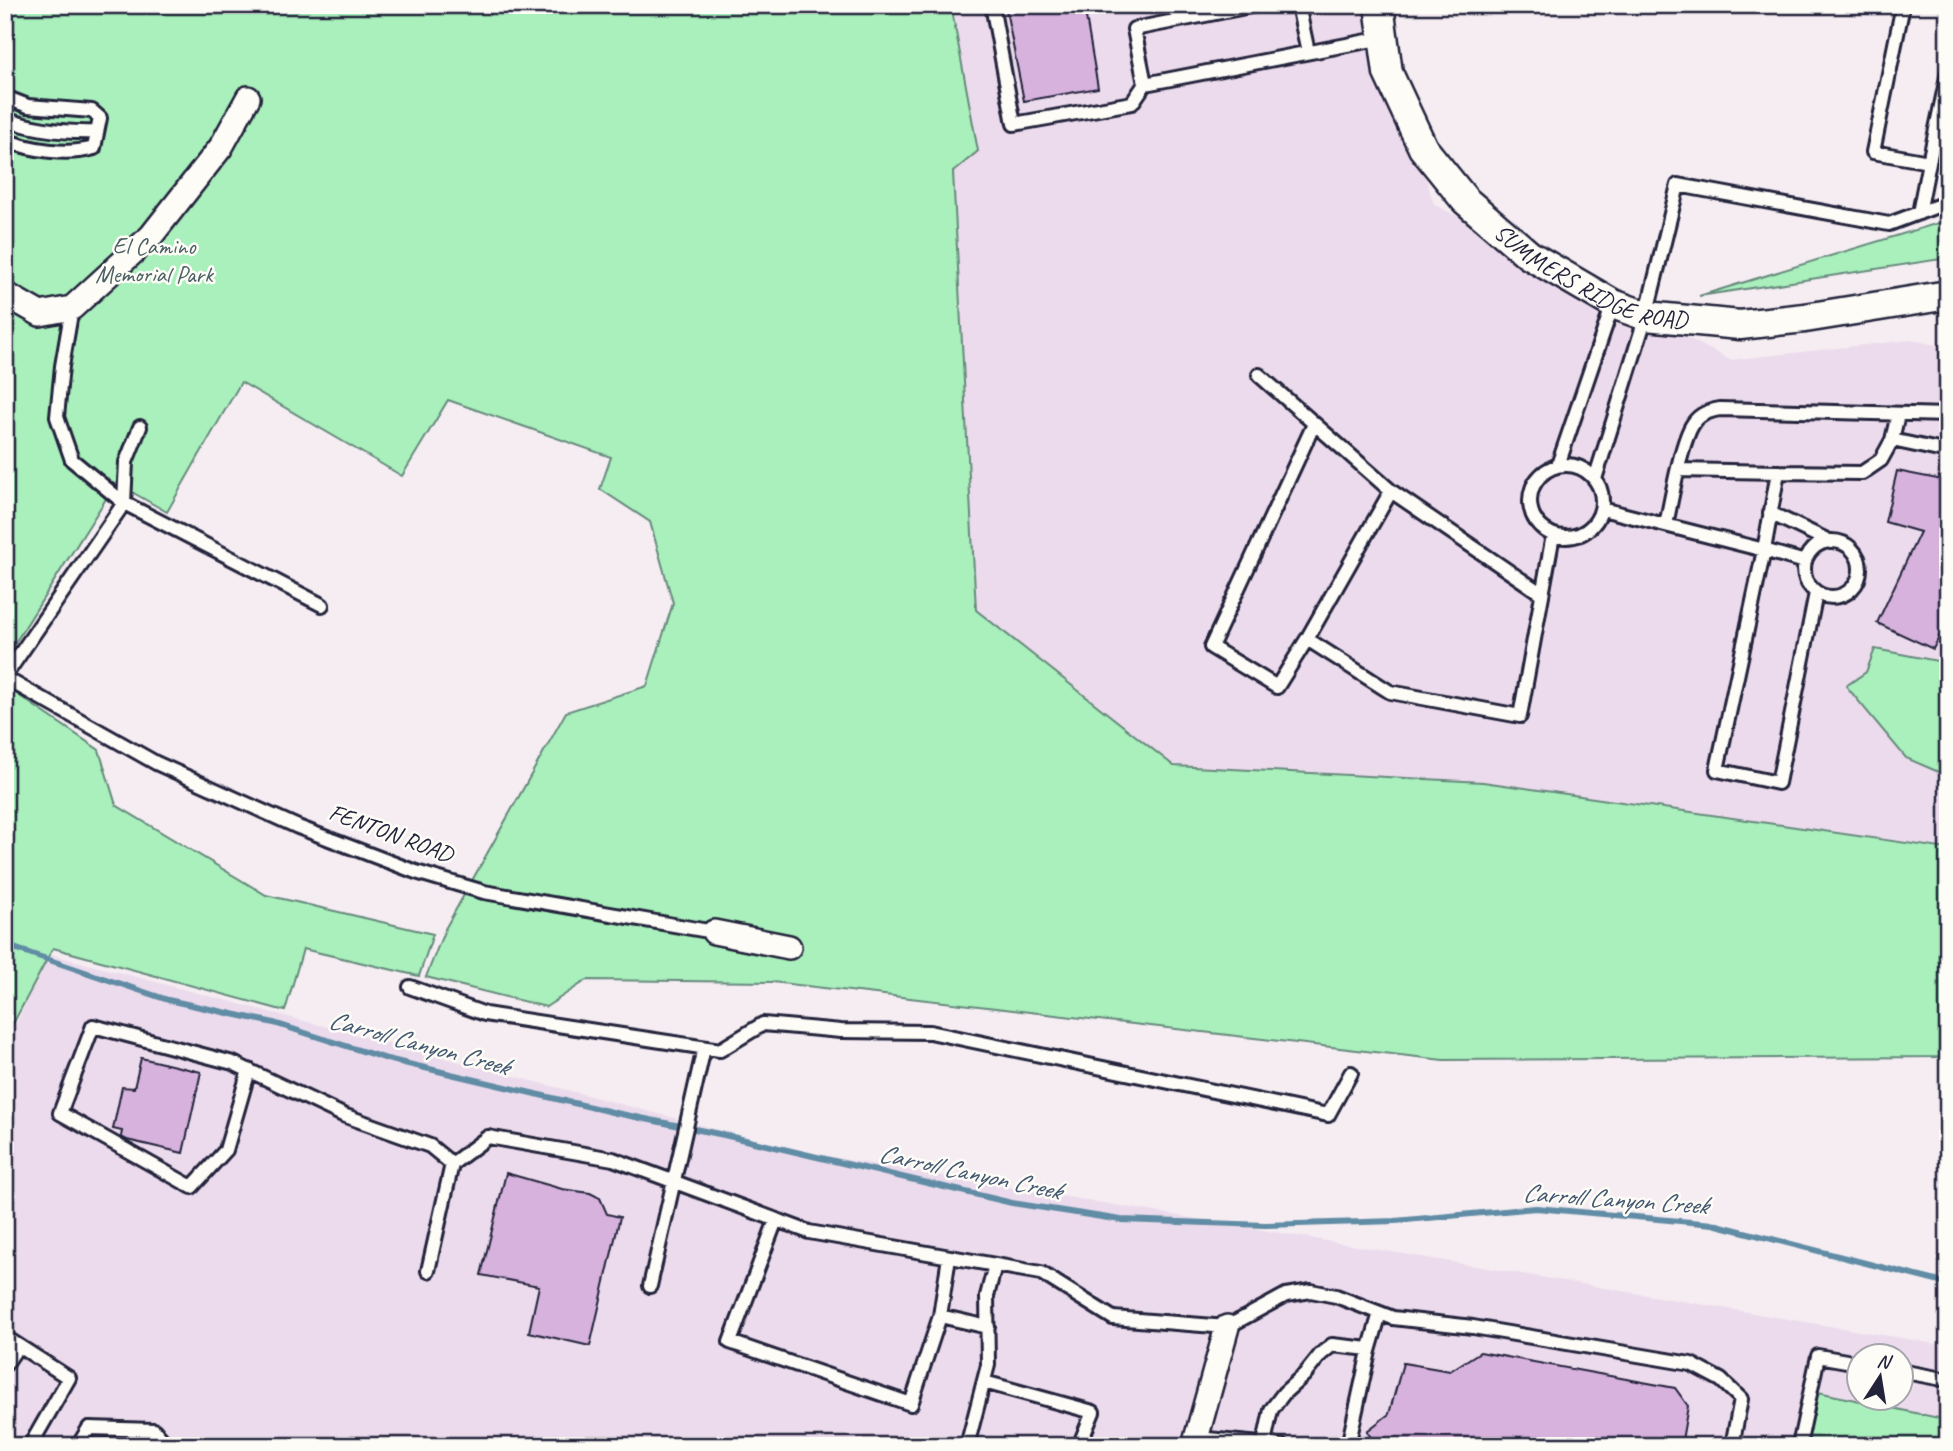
<svg xmlns="http://www.w3.org/2000/svg" width="1953" height="1451" font-family="Caveat,sans-serif">
	<style>
		.built { fill: #ecdbec; fill-rule: evenodd }
		.green { fill: #a9f0bc; stroke: #66897c; stroke-width: 2 }
		.lines { fill: none; stroke-linecap: round; stroke-linejoin: round }
		.stream { stroke: #618ca5; stroke-width: 6 }
		.building { fill: #d6b2dd; stroke: #22223b; stroke-width: 2 }
		.service-casing { stroke: #22223b; stroke-width: 18 }
		.minor-casing { stroke: #22223b; stroke-width: 28 }
		.tertiary-casing { stroke: #22223b; stroke-width: 33 }
		.service { stroke: #fdfcf7; stroke-width: 12 }
		.minor { stroke: #fdfcf7; stroke-width: 23 }
		.tertiary { stroke: #fdfcf7; stroke-width: 28 }
		.labels { text-anchor: middle; dominant-baseline: central; stroke-width: 5; stroke-linejoin: round; paint-order: stroke }
		.park-label { font-size: 24px; fill: #4a6062; stroke: #fdfcf7 }
		.street-label { font-size: 24px; fill: #22223b; stroke: #fdfcf7 }
		.water-label { font-size: 26px; font-style: italic; fill: #425770; stroke: #fdfcf7 }
	</style>
	<rect width="100%" height="100%" fill="#f5edf2"/>
	<filter id="ink" filterUnits="userSpaceOnUse"><feTurbulence type="fractalNoise" baseFrequency=".0143" numOctaves="2"/><feDisplacementMap in="SourceGraphic" scale="14" xChannelSelector="R" yChannelSelector="G"/><feConvolveMatrix kernelMatrix="1 2 1 2 8 2 1 2 1" color-interpolation-filters="sRGB"/></filter>
	<g filter="url(#ink)">
		<path class="built" d="M951,5H1369L1434,204L1730,360L1910,340L1948,347V849L1483,782L1174,766L975,610L953,172L978,151Z
			M49,954L807,1153L1948,1346V1446H5V1047ZM1858,1356H1900V1398H1858Z"/>
		<path class="green" d="M5,5H951L978,151L953,172L976,610L1174,766L1483,782L1948,849V1057L1443,1060L772,982L587,980L546,1007L426,977L445,929L566,712L647,686L673,603L650,522L600,489L611,457L448,400L402,476L241,382L167,512L116,483L8,654L5,652Z
			M1948,220V258L1699,296Z
			M1875,649L1948,663V738L1941,773L1906,758L1846,686L1866,672Z
			M5,686L99,750L116,805L266,895L433,934L419,976L303,949L285,1011L53,948L5,1039Z
			M1818,1392L1948,1420V1446H1807Z"/>
		<g class="lines">
			<path class="stream" d="M5,945L168,1000L274,1023L387,1059L616,1113L724,1135L1012,1203L1121,1220L1266,1225L1395,1221L1536,1208L1713,1224L1948,1284"/>
		</g>
		<path class="building" d="M1005,5H1084L1098,88L1024,101Z
			M1897,471L1948,481V620L1933,649L1877,623L1920,532L1885,522Z
			M141,1058L201,1072L183,1153L127,1140L121,1137L122,1131L113,1129L122,1087L134,1088Z
			M506,1173L562,1189L590,1193L600,1198L607,1214L620,1217L590,1346L529,1332L539,1286L481,1275Z
			M1480,1352L1675,1388L1688,1406L1681,1446H1376L1367,1431L1389,1414L1403,1363L1450,1371Z"/>
		<g class="lines">
			<defs>
				<path id="service" d="M992,5L1014,124L1132,103L1145,84
					M1256,5L1134,29L1145,84L1383,38
					M1298,5L1308,52
					M1903,5L1873,152L1929,162L1948,73
					M5,97L28,106L92,111L100,118L94,148C67,156 31,150 5,140
					M5,119C35,130 65,133 97,132
					M1919,213L1929,162
					M72,308L62,366L57,417L72,460L124,503L322,605
					M1259,375L1391,491
					M1892,440L1898,414
					M1530 501a36 36 0 1 1 72 0a36 36 0 1 1-72 0Z
					M1558,465L1613,304
					M1679,470L1778,472
					M1595,479L1646,316L1678,185L1889,224L1948,202
					M1602,509L1764,550L1778,472L1862,473L1881,460L1892,440L1948,452
					M1770,513L1831,542
					M1666,525C1671,502 1681,441 1693,424C1699,414 1709,411 1720,409L1948,415
					M1804 569a28 28 0 1 1 56 0a28 28 0 1 1-56 0Z
					M1805,562L1764,550L1717,770L1778,783L1816,593
					M1542,594L1391,491L1307,639L1390,692L1520,716L1553,535
					M1307,639L1277,687L1211,647L1314,424
					M5,676L124,503L126,462L140,427
					M5,678L156,763L298,827L416,872L484,892L714,932
					M410,987L485,1014L720,1050L763,1024L841,1031L930,1032L1328,1115L1351,1073
					M249,1070L226,1150L192,1187L60,1113L93,1026L233,1063L343,1115L430,1146L452,1164
					M776,1220L730,1342L911,1404L940,1316L949,1257
					M428,1271L452,1164L488,1137L613,1159L809,1232L1041,1273L1113,1318L1227,1327L1286,1295L1311,1291L1336,1296L1393,1318L1473,1327L1691,1364L1721,1380L1741,1399L1732,1446
					M650,1286L704,1048
					M940,1316L988,1327
					M5,1337L69,1378L30,1446
					M5,1365L18,1346
					M1900,1371L1948,1380
					M984,1382L1093,1412L1079,1446
					M1197,1438L1282,1446
					M1264,1443L1271,1410L1284,1393L1305,1374L1321,1354L1332,1345L1369,1349
					M78,1446L89,1428L154,1430L167,1446
					M967,1446L988,1365L987,1296L995,1265
					M1348,1446L1369,1351L1380,1313
					M1799,1446L1818,1356L1858,1363"/>
				<path id="minor" d="M5,294L40,314L72,308L151,236L221,147L248,98
					M714,932L789,947
					M1194,1446L1227,1327"/>
				<g id="tertiary">
					<path id="s1" d="M1379,5L1388,73L1423,148L1465,200L1529,255L1613,304L1646,316L1740,325L1805,318L1948,295"/>
				</g>
			</defs>
			<use href="#service" class="service-casing"/>
			<use href="#minor" class="minor-casing"/>
			<use href="#tertiary" class="tertiary-casing"/>
			<use href="#service" class="service"/>
			<use href="#minor" class="minor"/>
			<use href="#tertiary" class="tertiary"/>
		</g>
	</g>
	<g class="labels">
		<g class="park-label">
			<text x="154" y="246">El Camino<tspan x="154" dy="28">Memorial Park</tspan></text>
		</g>
		<g class="street-label">
			<text stroke="none"><textPath href="#s1" startOffset="369">SUMMERS RIDGE ROAD</textPath></text>
			<text transform="translate(391 833) rotate(20)">FENTON ROAD</text>
		</g>
		<g class="water-label">
			<text transform="translate(419 1043) rotate(15)">Carroll Canyon Creek</text>
			<text transform="translate(970 1172) rotate(12)">Carroll Canyon Creek</text>
			<text transform="translate(1615 1199) rotate(4)">Carroll Canyon Creek</text>
		</g>
	</g>
	<rect width="1953" height="1451" fill="none" stroke="#fdfcf7" stroke-width="28"/>
	<rect x="14" y="14" width="1925" height="1423" fill="none" stroke="#22223b" stroke-width="2.5" filter="url(#ink)"/>
	<g transform="translate(1880 1377) rotate(12)"><circle r="33" fill="#fdfcf7" stroke="#a5a5ac" stroke-width="2"/>
	<path d="M0-5L12 26L0 18L-12 26Z" fill="#22223b"/>
	<text y="-10" font-size="19" font-weight="bold" text-anchor="middle" fill="#22223b">N</text>
	</g>
</svg>
